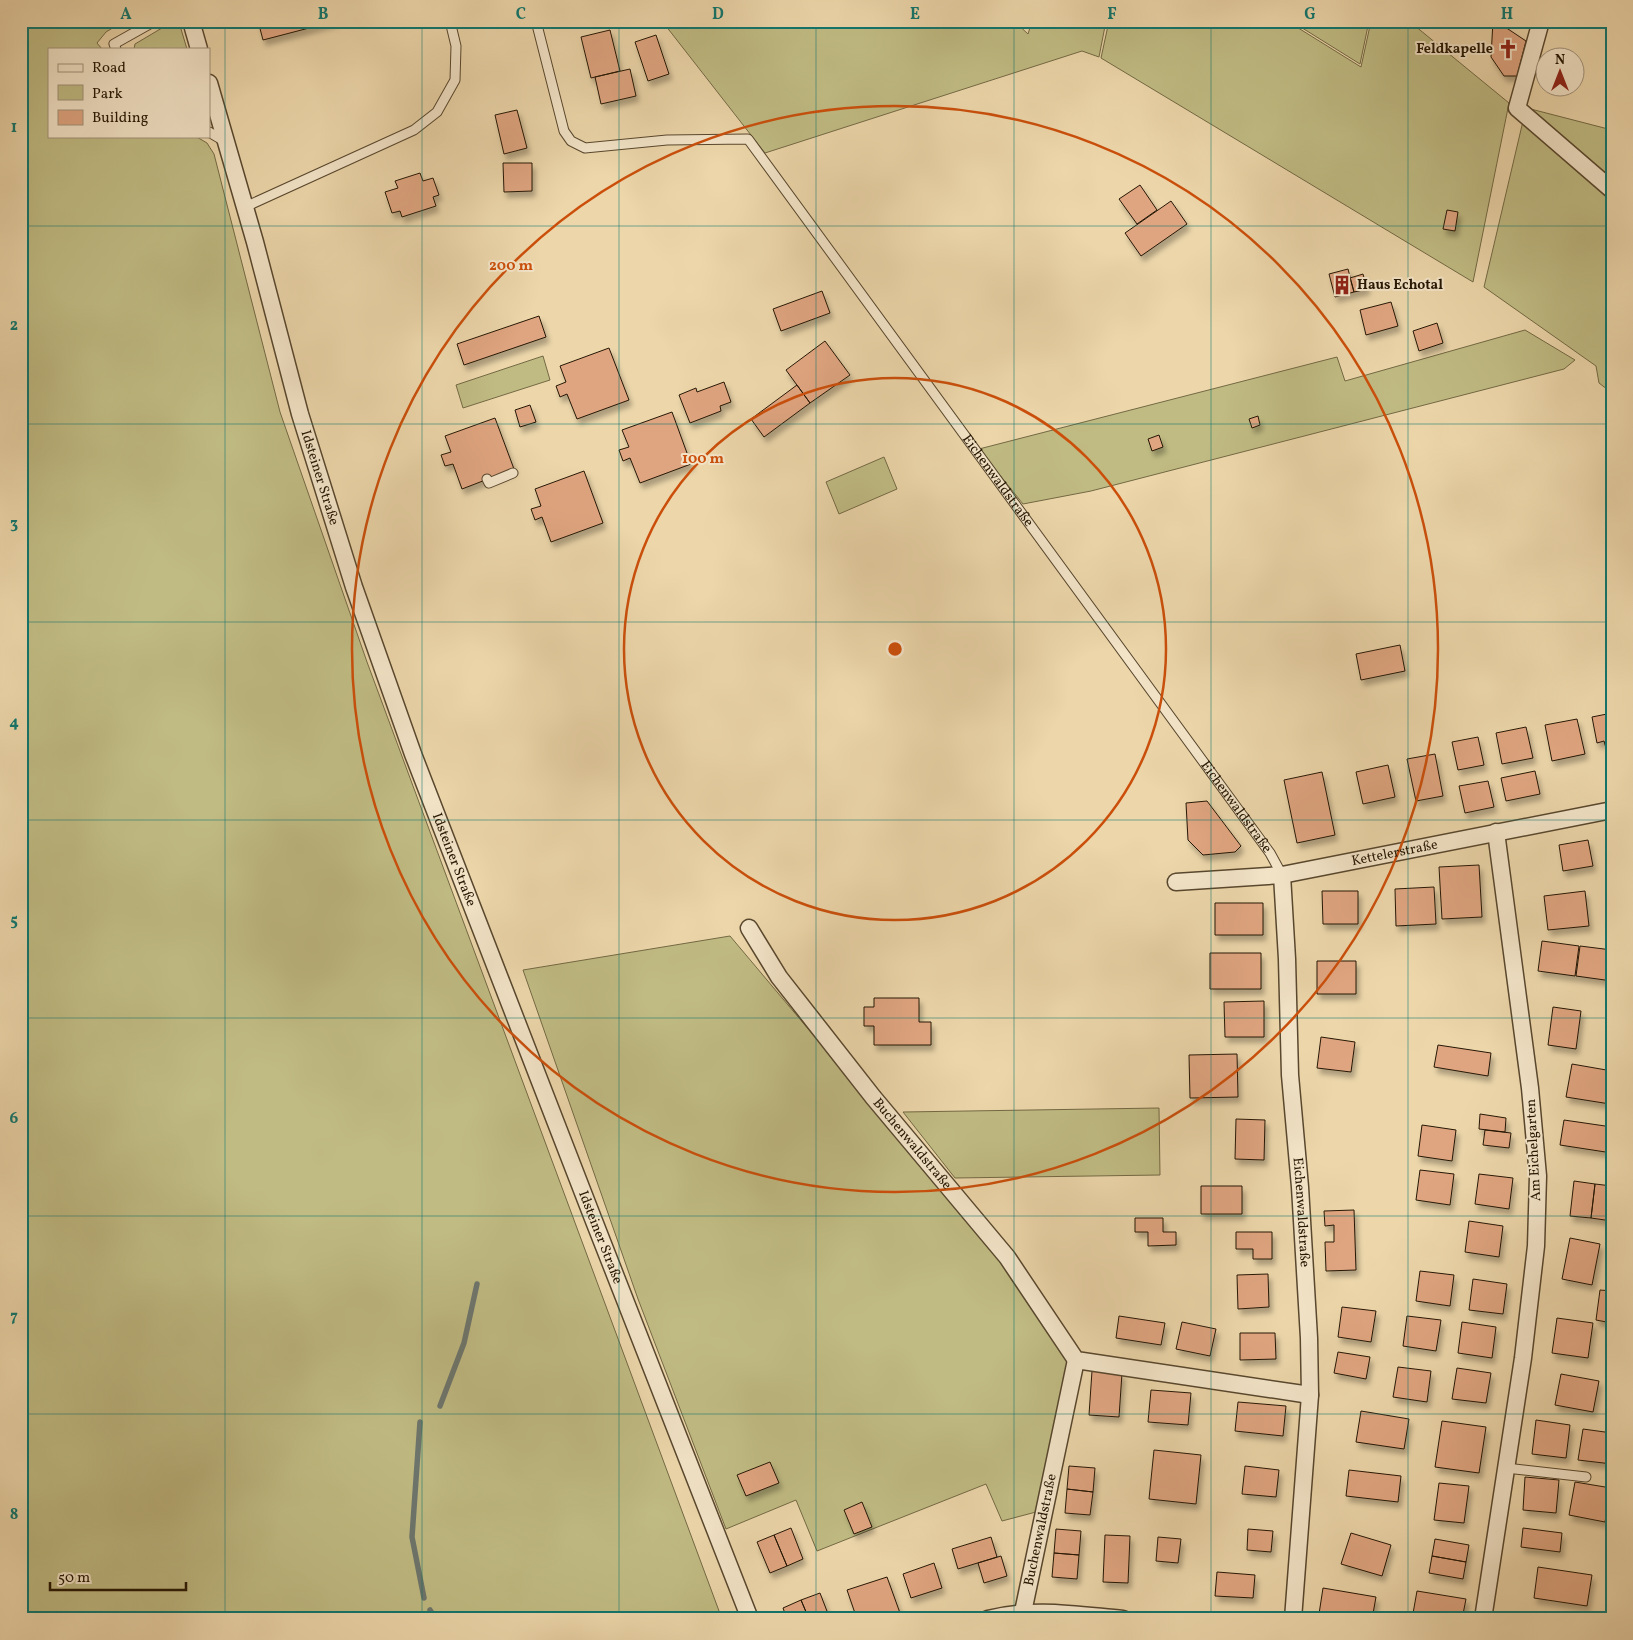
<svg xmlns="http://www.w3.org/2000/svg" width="1633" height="1640" font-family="Vollkorn,serif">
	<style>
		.green { fill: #c0bb83; stroke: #736944 }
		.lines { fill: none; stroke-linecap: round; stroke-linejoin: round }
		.stream { stroke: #6d766e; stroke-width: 5.5 }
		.building { fill: #dfa580; stroke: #261704; filter: url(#shadow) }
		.service-casing { stroke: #58472e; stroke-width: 11 }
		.minor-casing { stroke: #58472e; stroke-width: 19 }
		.service { stroke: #f3e4c8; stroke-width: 9 }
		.minor { stroke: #f3e4c8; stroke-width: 16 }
		.grid { fill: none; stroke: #0f766e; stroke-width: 1; stroke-opacity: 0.55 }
		.ring { fill: none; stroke: #cb4f0b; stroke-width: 2.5 }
		.labels { text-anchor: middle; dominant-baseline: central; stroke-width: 4; stroke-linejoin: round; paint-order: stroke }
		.poi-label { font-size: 14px; font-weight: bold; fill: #261704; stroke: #f3e4c8; text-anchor: end }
		.street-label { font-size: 14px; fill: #261704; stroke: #f3e4c8 }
		.centre { fill: #cb4f0b; stroke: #f3e4c8; stroke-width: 2.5 }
		.ring-label { font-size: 15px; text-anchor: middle; font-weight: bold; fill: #cb4f0b; stroke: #f3e4c8; stroke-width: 4; stroke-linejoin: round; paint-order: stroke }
		.neatline { fill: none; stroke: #0f766e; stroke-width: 2 }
		.grid-label { font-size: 16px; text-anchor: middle; font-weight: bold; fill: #0f766e }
	</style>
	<defs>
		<filter id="shadow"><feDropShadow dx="3" dy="5.5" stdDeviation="2.5" flood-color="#0004"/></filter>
	</defs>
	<rect width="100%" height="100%" fill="#ecd6aa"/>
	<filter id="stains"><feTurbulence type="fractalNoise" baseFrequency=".004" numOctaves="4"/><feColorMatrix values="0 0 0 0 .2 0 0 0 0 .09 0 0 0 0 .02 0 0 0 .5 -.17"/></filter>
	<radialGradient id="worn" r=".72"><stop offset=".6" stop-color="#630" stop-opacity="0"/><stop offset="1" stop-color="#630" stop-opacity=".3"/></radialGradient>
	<path class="green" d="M21,21H124L106,32L97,43L102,49H49V136H195L207,143L214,154L280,412L367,662L722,1619H21Z
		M662,21H1014L1028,34L1032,21H1106L1099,57L1082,51L765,153Z
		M1109,21H1287L1361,67L1371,21H1409L1509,103L1473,282L1101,58Z
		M1291,21H1369L1360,64Z
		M176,23L181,29L187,49H134L135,44L167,25Z
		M1523,107L1612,130V179Z
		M1523,121L1612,195V393L1599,383L1596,366L1484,287Z
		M1525,330L1575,360L1564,369L1091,491L1023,504L979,449L1337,357L1345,381Z
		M543,356L550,380L463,408L456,385Z
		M884,457L897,489L839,514L826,482Z
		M730,936L1005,1263L1070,1364L1036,1512L1002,1521L986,1484L817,1551L796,1500L726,1529L638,1299L523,970Z
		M1159,1108L1160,1175L955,1178L903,1112Z"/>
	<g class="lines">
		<path class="stream" d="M440,1406L464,1343L477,1284
			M420,1422L412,1537L424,1598
			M430,1610L436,1619"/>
	</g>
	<path class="building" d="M258,21H336L263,40Z
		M1493,21H1496L1526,41L1517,76H1504L1491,57Z
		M610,30L620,71L591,78L581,37Z
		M656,35L669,74L648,81L635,42Z
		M630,69L636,96L601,104L595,77Z
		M517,110L527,148L504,154L495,115Z
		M503,163H532V191L504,192Z
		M420,173L423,181L433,178L439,195L433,197L436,206L402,217L400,211L392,213L385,192L398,188L395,181Z
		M1140,185L1157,210L1137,224L1119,199Z
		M1171,201L1187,224L1141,256L1125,233Z
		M1447,210L1458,212L1455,231L1443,229Z
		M1348,269L1354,292L1335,297L1329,274Z
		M1363,274L1367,289L1354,292L1350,278Z
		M822,291L830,313L781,331L773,309Z
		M1391,302L1398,326L1366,335L1360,310Z
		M539,316L546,337L464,365L457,344Z
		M1437,323L1443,343L1419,351L1413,331Z
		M825,341L850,375L810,403L786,370Z
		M609,348L629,400L577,419L567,394L560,397L556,386L566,382L560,366Z
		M724,382L731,402L720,406L721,411L690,423L679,395L696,388L697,392Z
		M797,385L810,403L764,437L751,419Z
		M530,405L536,422L520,427L515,410Z
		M672,412L691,464L640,483L630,458L623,461L619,450L629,447L622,430Z
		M1258,416L1260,425L1252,428L1249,419Z
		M495,418L514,469L462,489L453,464L445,466L441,455L451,452L445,436Z
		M1159,435L1163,447L1152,451L1148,439Z
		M584,471L603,523L551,542L542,517L535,520L531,509L541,506L535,489Z
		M1400,645L1405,671L1361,680L1356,654Z
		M1612,713V747L1606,748L1604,741L1597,743L1592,717Z
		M1577,719L1585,754L1552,761L1545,725Z
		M1526,727L1533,758L1502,764L1496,733Z
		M1478,737L1484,765L1458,770L1452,742Z
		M1435,754L1443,796L1416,801L1407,759Z
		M1388,765L1395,797L1363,804L1356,772Z
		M1535,771L1540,794L1506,801L1501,778Z
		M1322,772L1335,835L1297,843L1284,780Z
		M1488,781L1494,807L1465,813L1459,786Z
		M1207,801L1241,846L1235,852L1203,855L1188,840L1186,803Z
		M1588,840L1593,866L1563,871L1559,845Z
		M1479,865L1482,917L1442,919L1439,867Z
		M1434,887L1436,924L1396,926L1395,889Z
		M1322,891H1358V924H1323Z
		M1585,891L1589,926L1548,930L1544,896Z
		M1215,903H1263V935H1215Z
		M1542,941L1579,946L1575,976L1538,971Z
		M1580,946L1612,950V981L1576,976Z
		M1210,953H1261V989H1210Z
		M1317,961H1356V994H1317Z
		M874,998H919V1022H931V1045H874V1026H864V1007H874Z
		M1264,1001V1037H1225L1224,1002Z
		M1553,1007L1581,1011L1576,1049L1548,1045Z
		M1321,1037L1355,1042L1351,1072L1317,1068Z
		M1438,1045L1491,1053L1488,1076L1434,1067Z
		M1237,1054L1238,1097L1190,1098L1189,1055Z
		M1572,1064L1612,1071V1091L1610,1104L1566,1097Z
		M1480,1114L1506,1118L1505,1132L1479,1129Z
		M1236,1119L1265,1120L1264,1160L1235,1159Z
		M1564,1120L1612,1127V1153L1560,1145Z
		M1422,1125L1456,1130L1452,1161L1418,1156Z
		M1485,1130L1511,1133L1509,1148L1483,1145Z
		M1420,1170L1454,1174L1450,1205L1416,1200Z
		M1479,1174L1513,1178L1509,1209L1475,1204Z
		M1574,1181L1595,1184L1591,1218L1570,1216Z
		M1595,1184L1612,1186V1221L1591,1218Z
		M1201,1186H1242V1214H1201Z
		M1354,1210L1356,1270L1326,1271L1325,1242H1334V1225L1325,1226L1324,1211Z
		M1135,1218H1163V1232H1176V1245L1148,1246V1232H1135Z
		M1469,1221L1503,1226L1499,1257L1465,1252Z
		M1236,1232H1272V1259H1253V1249H1236Z
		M1570,1238L1600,1244L1592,1285L1562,1279Z
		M1420,1271L1454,1275L1450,1306L1416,1301Z
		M1268,1274L1269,1307L1238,1309L1237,1275Z
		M1473,1279L1507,1284L1503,1314L1469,1310Z
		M1600,1290L1612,1291V1323L1596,1320Z
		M1342,1307L1376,1311L1371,1342L1338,1337Z
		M1119,1316L1165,1323L1161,1345L1116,1338Z
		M1407,1316L1441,1320L1436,1351L1403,1346Z
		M1557,1318L1593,1323L1588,1358L1552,1353Z
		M1182,1322L1216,1329L1210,1356L1176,1349Z
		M1462,1322L1496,1327L1492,1358L1458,1353Z
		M1240,1333H1275L1276,1359L1240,1360Z
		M1610,1338H1612V1369L1606,1368Z
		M1338,1352L1370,1357L1366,1379L1334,1373Z
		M1398,1367L1431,1371L1427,1402L1393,1397Z
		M1457,1368L1491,1373L1486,1403L1452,1399Z
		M1092,1371L1122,1373L1119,1417L1089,1415Z
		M1561,1374L1599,1381L1593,1412L1555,1405Z
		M1151,1390L1191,1393L1188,1425L1148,1422Z
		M1238,1402L1286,1406L1283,1436L1235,1431Z
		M1361,1411L1409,1419L1404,1449L1356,1442Z
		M1536,1420L1570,1425L1566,1458L1532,1454Z
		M1442,1421L1486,1427L1479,1473L1435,1467Z
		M1583,1429L1612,1433V1464L1578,1460Z
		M1154,1450L1201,1455L1196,1504L1149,1499Z
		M770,1462L779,1483L746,1496L737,1475Z
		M1069,1466L1095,1468L1093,1492L1067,1489Z
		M1245,1466L1279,1470L1276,1497L1242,1494Z
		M1349,1470L1401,1476L1398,1502L1346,1496Z
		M1525,1477L1559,1480L1556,1513L1523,1510Z
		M1575,1482L1611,1488L1605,1522L1569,1515Z
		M1439,1483L1469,1486L1464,1523L1434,1520Z
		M1067,1489L1093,1492L1090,1515L1065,1513Z
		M862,1502L872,1527L854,1534L844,1510Z
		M791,1528L803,1559L787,1566L774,1535Z
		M1523,1528L1562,1533L1560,1552L1521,1547Z
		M1056,1529L1081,1531L1079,1555L1054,1553Z
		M1248,1529L1273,1531L1271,1552L1247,1550Z
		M1351,1533L1391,1545L1382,1576L1341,1564Z
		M774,1535L787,1566L770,1573L757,1542Z
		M1105,1535L1130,1536L1128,1583L1103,1582Z
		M991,1537L997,1557L958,1569L952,1549Z
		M1158,1537L1181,1539L1178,1563L1156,1561Z
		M1435,1539L1469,1545L1466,1562L1432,1556Z
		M1054,1553L1079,1555L1077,1579L1052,1577Z
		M1001,1556L1007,1576L984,1583L978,1563Z
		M1432,1556L1466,1562L1463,1579L1429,1573Z
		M934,1563L942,1588L911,1598L903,1574Z
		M1538,1567L1592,1575L1587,1606L1534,1598Z
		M1217,1572L1255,1575L1253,1598L1215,1596Z
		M887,1577L900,1613L882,1619H857L847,1590Z
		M1323,1588L1376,1597L1372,1619H1346L1319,1614Z
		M1417,1591L1466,1599L1462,1619H1412Z
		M820,1593L830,1619H809L801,1600Z
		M801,1600L809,1619H787L783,1608Z"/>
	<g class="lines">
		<defs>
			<g id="service">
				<path id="s1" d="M536,21L564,131L571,141L585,148L667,140L748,139L1270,853L1282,875"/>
				<path d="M116,49L114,44L155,21"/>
				<path d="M209,132L226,142"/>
				<path d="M245,207L414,130L437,112L455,80L456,46L450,21"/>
				<path d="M487,479L489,483L513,473"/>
				<path d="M1506,1468L1586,1477"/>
			</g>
			<g id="minor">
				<path d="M191,21L199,49"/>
				<path d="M1541,21L1517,108L1612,190"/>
				<path id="s2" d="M209,83L255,242L300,414L354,587L413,754L594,1221L750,1619"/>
				<path id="s3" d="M1282,875L1287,959L1290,1075L1300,1187L1309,1338L1310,1395L1293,1619"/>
				<path id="s4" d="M1176,882L1282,875L1612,810"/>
				<path id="s5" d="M749,928L779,977L873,1097L1007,1257L1076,1360L1310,1395"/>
				<path id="s6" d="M1023,1612L1076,1360"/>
				<path d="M988,1619C1033,1607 1078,1615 1123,1619"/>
				<path d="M1483,1619L1523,1358L1536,1246L1538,1176L1530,1088L1496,832"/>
			</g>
		</defs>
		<use href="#service" class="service-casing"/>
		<use href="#minor" class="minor-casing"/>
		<use href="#service" class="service"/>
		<use href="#minor" class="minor"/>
	</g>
	<path class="grid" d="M225,21V1619M422,21V1619M619,21V1619M816,21V1619M1014,21V1619M1211,21V1619M1408,21V1619M21,226H1612M21,424H1612M21,622H1612M21,820H1612M21,1018H1612M21,1216H1612M21,1414H1612"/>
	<g class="ring">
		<circle cx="895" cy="649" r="271"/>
		<circle cx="895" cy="649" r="543"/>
	</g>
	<defs>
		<symbol id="church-bare" viewBox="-9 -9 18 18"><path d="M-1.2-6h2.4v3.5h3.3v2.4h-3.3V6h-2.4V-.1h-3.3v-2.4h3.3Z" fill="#8f2418" stroke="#f3e4c8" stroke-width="2.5" paint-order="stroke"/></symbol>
		<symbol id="building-bare" viewBox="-9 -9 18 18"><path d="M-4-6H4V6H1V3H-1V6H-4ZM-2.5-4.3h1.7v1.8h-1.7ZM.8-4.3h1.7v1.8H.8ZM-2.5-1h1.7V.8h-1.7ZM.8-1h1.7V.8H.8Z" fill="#8f2418" stroke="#f3e4c8" stroke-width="2.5" paint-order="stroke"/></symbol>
	</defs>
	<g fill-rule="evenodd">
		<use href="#church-bare" x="1494" y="35" width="28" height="28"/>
		<use href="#building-bare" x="1328" y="271" width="28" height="28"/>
	</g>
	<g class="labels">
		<g class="poi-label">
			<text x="1493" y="49">Feldkapelle</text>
			<text x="1357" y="285" text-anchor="start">Haus Echotal</text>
		</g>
		<g class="street-label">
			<text stroke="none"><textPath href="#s2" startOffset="410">Idsteiner Straße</textPath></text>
			<text stroke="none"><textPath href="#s1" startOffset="728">Eichenwaldstraße</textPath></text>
			<text stroke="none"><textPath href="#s1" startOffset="1132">Eichenwaldstraße</textPath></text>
			<text stroke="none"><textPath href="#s4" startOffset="221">Kettelerstraße</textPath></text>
			<text stroke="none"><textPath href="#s2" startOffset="815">Idsteiner Straße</textPath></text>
			<text stroke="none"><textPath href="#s5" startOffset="271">Buchenwaldstraße</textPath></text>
			<text transform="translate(1534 1150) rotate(-93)">Am Eichelgarten</text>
			<text stroke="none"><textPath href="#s3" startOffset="338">Eichenwaldstraße</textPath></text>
			<text stroke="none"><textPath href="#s2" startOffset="1220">Idsteiner Straße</textPath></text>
			<text stroke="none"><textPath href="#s6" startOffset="84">Buchenwaldstraße</textPath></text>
		</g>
	</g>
	<circle cx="895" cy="649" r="8" class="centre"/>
	<g class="ring-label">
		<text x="511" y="270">200 m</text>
		<text x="703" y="463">100 m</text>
	</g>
	<rect width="1633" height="1640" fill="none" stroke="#ecd6aa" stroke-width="55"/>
	<rect x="48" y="48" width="162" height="90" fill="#f3e4c8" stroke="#a1927a"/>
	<rect x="58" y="64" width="25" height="8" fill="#f3e4c8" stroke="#a1927a"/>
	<text x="92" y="72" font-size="15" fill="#261704">Road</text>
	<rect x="58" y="85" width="25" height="15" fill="#c0bb83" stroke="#a1927a"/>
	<text x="92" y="98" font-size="15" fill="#261704">Park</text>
	<rect x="58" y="110" width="25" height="15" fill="#dfa580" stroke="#a1927a"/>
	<text x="92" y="122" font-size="15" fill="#261704">Building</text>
	<g transform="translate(1560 72)"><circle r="24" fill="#f3e4c8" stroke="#a1927a"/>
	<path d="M0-4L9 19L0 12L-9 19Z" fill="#8f2418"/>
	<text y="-8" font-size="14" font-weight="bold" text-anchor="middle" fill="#261704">N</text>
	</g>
	<path d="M50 1582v8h136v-8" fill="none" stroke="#261704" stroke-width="2.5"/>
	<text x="58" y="1582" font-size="15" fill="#261704" stroke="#f3e4c8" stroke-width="4" paint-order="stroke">50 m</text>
	<rect x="28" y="28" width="1578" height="1584" class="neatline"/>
	<g class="grid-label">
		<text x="126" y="19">A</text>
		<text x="323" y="19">B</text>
		<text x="521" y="19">C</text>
		<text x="718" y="19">D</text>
		<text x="915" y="19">E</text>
		<text x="1112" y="19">F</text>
		<text x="1310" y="19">G</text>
		<text x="1507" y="19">H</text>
		<text x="14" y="132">1</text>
		<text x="14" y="330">2</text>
		<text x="14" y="528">3</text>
		<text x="14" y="727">4</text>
		<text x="14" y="925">5</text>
		<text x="14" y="1123">6</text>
		<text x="14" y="1321">7</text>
		<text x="14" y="1519">8</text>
	</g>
	<rect width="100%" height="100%" filter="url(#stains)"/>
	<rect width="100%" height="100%" fill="url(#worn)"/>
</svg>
